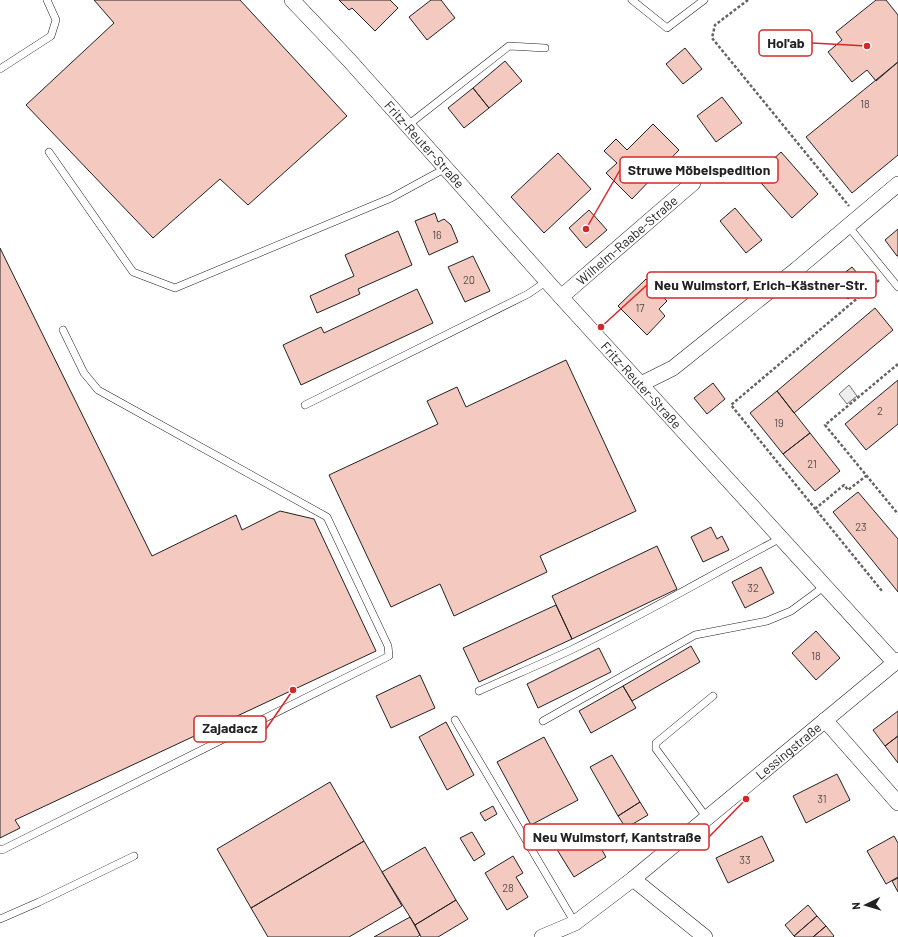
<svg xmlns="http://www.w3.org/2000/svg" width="898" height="937" font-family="Barlow,sans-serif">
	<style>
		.green { fill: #eee; stroke: #6f6f6f }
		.building { fill: #f3c9c0; stroke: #222 }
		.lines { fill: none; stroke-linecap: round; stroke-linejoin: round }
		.lane-casing { stroke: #222; stroke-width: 8 }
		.street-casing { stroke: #222; stroke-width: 16 }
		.path { stroke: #646464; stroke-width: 2.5; stroke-dasharray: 3 2; stroke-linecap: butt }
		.lane { stroke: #fff; stroke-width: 7 }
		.street { stroke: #fff; stroke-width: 15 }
		.labels { text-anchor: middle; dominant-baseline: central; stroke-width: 3; stroke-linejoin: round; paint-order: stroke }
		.number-label { font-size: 11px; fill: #564c4a }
		.street-label { font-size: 13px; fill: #222; stroke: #fff }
		.leader { fill: none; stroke: #d62828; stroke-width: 1.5 }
		.callout-dot { fill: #d62828; stroke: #fff; stroke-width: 1.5 }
		.callout { fill: #fff; stroke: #d62828; stroke-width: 1.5 }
		.callout-label { font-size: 14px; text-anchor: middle; font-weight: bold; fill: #222 }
	</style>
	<rect width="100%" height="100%" fill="#fff"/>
	<path class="green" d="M849,385L857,396L847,404L839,394Z"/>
	<path class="building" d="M94,0H240L347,116L248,205L220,179L153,238L26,105L114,23Z
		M339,0H390L398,8L375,31L352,8L349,10Z
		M431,0H441L455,18L427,40L409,17Z
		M876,0H886L898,15V62L876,81L867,70L852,82L828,52L842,40L836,32Z
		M685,48L702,69L683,84L666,64Z
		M505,61L522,81L489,108L473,88Z
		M898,62V155L852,193L806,137Z
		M473,88L489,108L464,128L448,108Z
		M722,97L742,123L716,142L697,116Z
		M653,124L679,150L632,199L606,173L617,163L604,151L616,139L627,150Z
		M781,152L818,194L792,218L755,176Z
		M558,153L591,189L544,233L511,197Z
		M735,208L762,240L746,253L720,221Z
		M589,210L607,230L586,248L569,228Z
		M435,213L438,222L444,219L451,225L458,242L429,255L415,221Z
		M898,229V256H897L885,240Z
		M398,231L412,265L358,289L360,294L317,313L310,296L354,276L345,255Z
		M0,248L152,556L236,515L242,530L280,511L314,519L376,651L15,820L20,828L0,838Z
		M473,256L490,291L465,302L448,267Z
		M852,267L866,284L848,299L834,281Z
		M646,279L667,301L659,309L665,316L647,335L618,306Z
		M417,289L433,323L301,385L283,345L321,327L324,333Z
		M875,308L893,330L794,413L777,391Z
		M566,360L636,511L540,556L547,572L454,616L440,584L391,607L329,475L438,424L427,401L457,387L466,407Z
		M898,380V424L866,450L845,424Z
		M713,383L725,399L707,414L694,398Z
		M777,391L810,433L783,454L750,413Z
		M810,433L840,471L815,491L783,454Z
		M858,492L898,539V592L833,512Z
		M711,527L717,539L722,536L729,550L703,562L691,537Z
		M657,546L677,589L572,639L552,596Z
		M761,567L774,593L745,608L732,582Z
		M556,605L572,639L479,682L463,648Z
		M816,631L840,658L816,680L792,653Z
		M691,646L700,662L632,701L623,686Z
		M599,648L611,672L538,708L527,684Z
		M420,675L435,708L391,728L376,696Z
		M623,686L636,708L591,733L579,711Z
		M898,711V736L885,746L873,730Z
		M446,722L474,775L447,790L419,737Z
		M898,736V763L885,746Z
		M544,737L578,800L531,825L497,762Z
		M612,755L640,802L618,816L590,767Z
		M837,774L850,800L806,823L793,796Z
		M330,782L364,841L251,908L217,849Z
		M640,802L648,815L626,828L618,816Z
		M493,806L497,814L485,821L480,813Z
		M589,828L606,857L574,877L556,848Z
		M472,832L485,854L474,861L460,838Z
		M762,836L774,861L728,883L716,858Z
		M894,836L898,843V877L886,884L867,851Z
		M364,841L402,906L349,937H268L251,908Z
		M425,847L456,900L415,925L382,872Z
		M513,856L523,873L516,877L528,897L507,910L485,873Z
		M898,878V892L892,881Z
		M456,900L468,919L438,937H421L415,925Z
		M808,905L817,916L794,936L785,925Z
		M817,916L826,926L813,937H795L794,936Z
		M410,917L420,935L417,937H374Z
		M826,926L834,936L833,937H813Z"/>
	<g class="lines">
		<defs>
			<path id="lane" d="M632,0L667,28L704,0
				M0,69L51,36L56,20L47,0
				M408,125L509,46L545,48
				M49,152L133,272L175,288L391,198L446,168
				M848,226L898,287
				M305,405L528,294L547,281
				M479,691C510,677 541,664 571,650C643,615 711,575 781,538
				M455,720L575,923
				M543,721L695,635L767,621L791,611L825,586
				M707,818L656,749V743L713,696
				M0,849L2,850L389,656L388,646L327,517L98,390L84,373L63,330
				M0,919L39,902L134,856"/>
			<g id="street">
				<path id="s1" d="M292,0L349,60L561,297L895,663"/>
				<path id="s2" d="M561,297L693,183"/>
				<path d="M641,384L673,368L797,269L898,184"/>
				<path d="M825,720L898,803"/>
				<path d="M633,879L705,937"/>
				<path id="s3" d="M542,937L575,923L633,879L898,660"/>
			</g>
		</defs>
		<use href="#lane" class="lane-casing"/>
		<use href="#street" class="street-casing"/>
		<path class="path" d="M748,0L715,25L712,38L849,206
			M879,280L731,405L882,591
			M898,364L825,425L898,514
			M815,509L844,485L848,490L866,476"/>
		<use href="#lane" class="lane"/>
		<use href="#street" class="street"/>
	</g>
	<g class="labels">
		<g class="number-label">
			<text x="865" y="103">18</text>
			<text x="437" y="234">16</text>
			<text x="469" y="279">20</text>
			<text x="640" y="307">17</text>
			<text x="880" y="410">2</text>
			<text x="779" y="422">19</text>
			<text x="812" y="463">21</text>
			<text x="861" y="526">23</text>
			<text x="753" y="587">32</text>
			<text x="816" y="655">18</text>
			<text x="822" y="798">31</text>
			<text x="745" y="859">33</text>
			<text x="508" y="887">28</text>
		</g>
		<g class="street-label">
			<text stroke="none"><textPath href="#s1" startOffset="196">Fritz-Reuter-Straße</textPath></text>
			<text stroke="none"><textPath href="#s2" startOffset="87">Wilhelm-Raabe-Straße</textPath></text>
			<text stroke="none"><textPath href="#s1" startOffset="520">Fritz-Reuter-Straße</textPath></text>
			<text stroke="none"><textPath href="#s3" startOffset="310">Lessingstraße</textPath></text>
		</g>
	</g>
	<path class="leader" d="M867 46L812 43M586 229L620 170M601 327L647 285M293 690L266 729M746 799L709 837"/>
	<g class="callout-dot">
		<circle cx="867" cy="46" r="4"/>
		<circle cx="586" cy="229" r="4"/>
		<circle cx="601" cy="327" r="4"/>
		<circle cx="293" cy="690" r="4"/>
		<circle cx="746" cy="799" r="4"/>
	</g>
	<g class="callout">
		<rect x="759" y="30" width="53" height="26" rx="4"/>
		<rect x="620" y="157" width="158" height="26" rx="4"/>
		<rect x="647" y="272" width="229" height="26" rx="4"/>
		<rect x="194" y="716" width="72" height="26" rx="4"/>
		<rect x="524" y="824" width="185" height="26" rx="4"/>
	</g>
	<g class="callout-label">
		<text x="786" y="48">Hol'ab</text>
		<text x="699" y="175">Struwe Möbelspedition</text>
		<text x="761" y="290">Neu Wulmstorf, Erich-Kästner-Str.</text>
		<text x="230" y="733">Zajadacz</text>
		<text x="617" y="842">Neu Wulmstorf, Kantstraße</text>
	</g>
	<g transform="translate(866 905) rotate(265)" stroke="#ffffff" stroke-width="3" paint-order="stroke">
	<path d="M0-3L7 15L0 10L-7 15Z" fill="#222222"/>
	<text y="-6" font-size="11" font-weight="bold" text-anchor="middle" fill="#222222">N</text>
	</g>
</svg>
